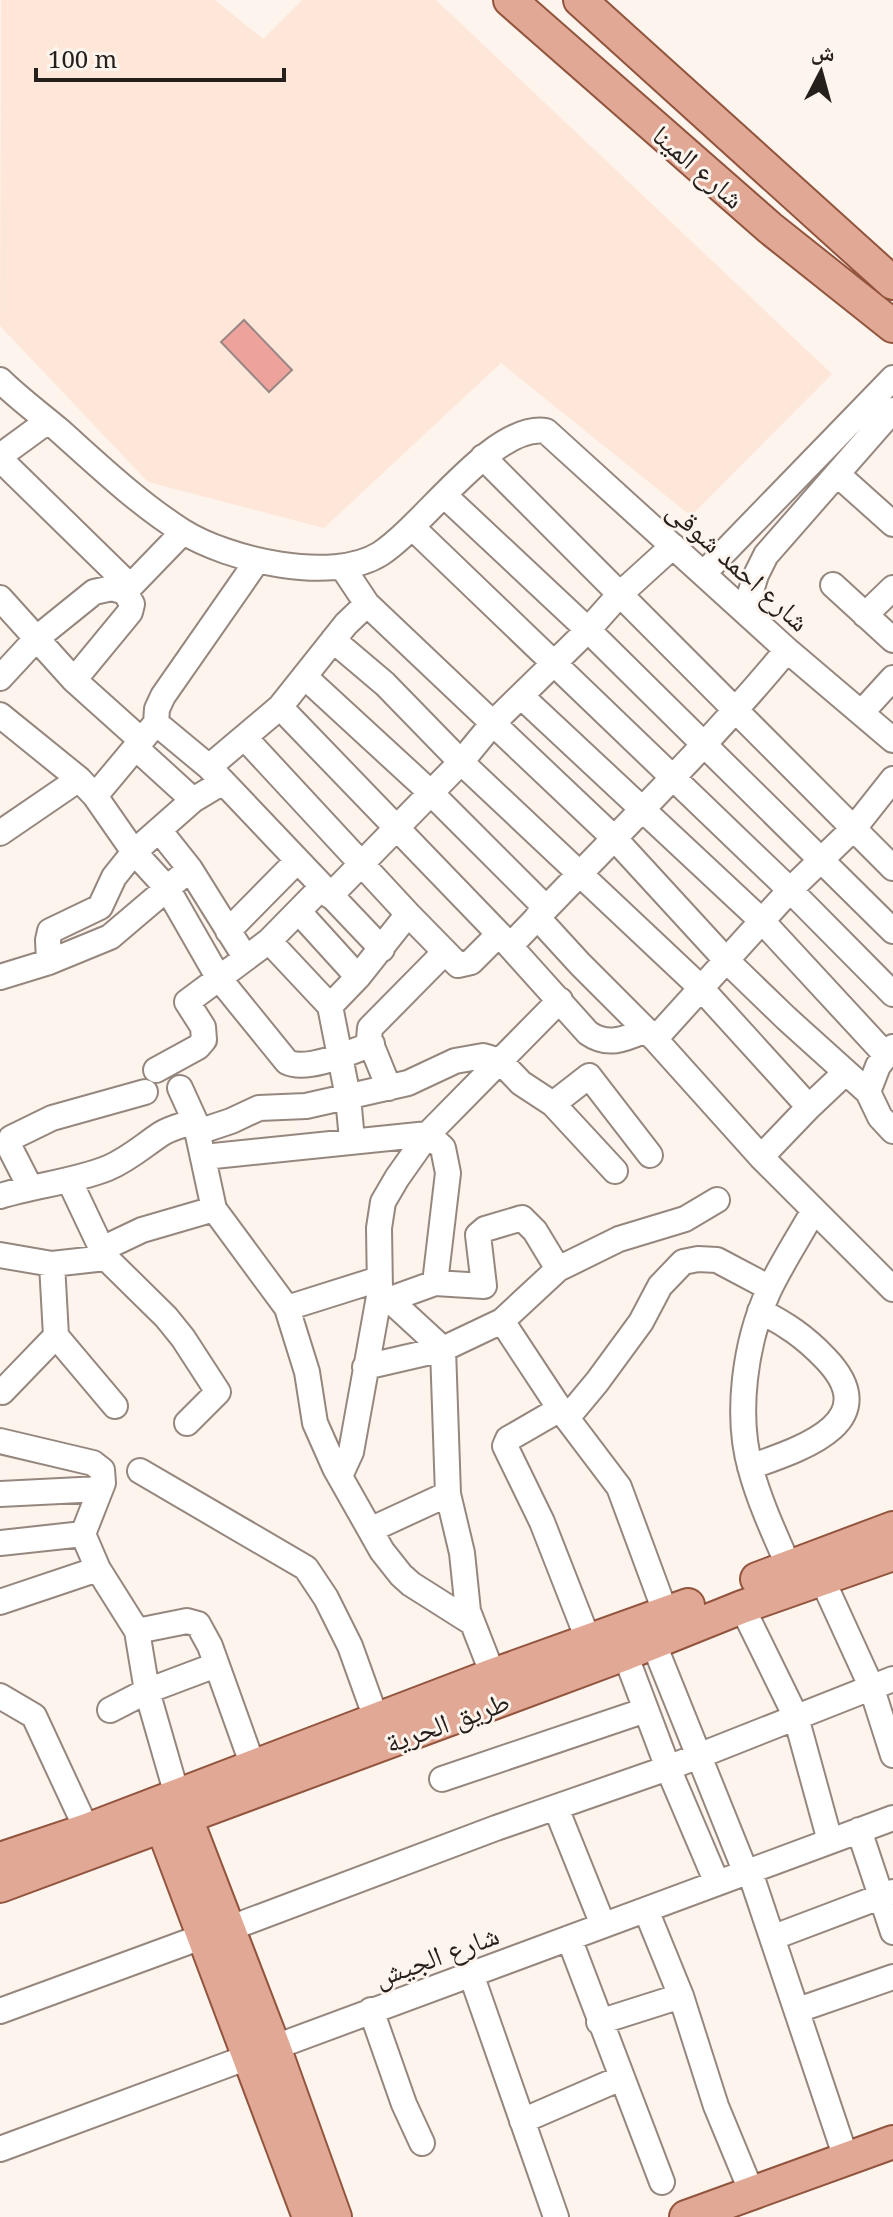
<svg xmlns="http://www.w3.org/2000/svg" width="893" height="2217" font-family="'Noto Serif','Noto Naskh Arabic',serif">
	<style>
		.built { fill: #fee7d8 }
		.building { fill: #eda29b; stroke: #998785; stroke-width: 2 }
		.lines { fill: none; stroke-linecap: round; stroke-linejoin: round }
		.minor-casing { stroke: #96877e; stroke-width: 28 }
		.major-casing { stroke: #93543d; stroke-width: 36 }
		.minor { stroke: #fff; stroke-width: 24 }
		.major { stroke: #e1a995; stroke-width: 32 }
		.labels { text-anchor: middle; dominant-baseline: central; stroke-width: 6; stroke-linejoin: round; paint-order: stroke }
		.street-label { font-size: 28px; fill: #26201d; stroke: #fdf4ee }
	</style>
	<rect width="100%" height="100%" fill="#fdf4ee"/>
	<path class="built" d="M1,0H215L263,39L302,0H436L832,374L691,516L501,363L324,528L148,482L0,326Z"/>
	<path class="building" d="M244,320L292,370L269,392L221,342Z"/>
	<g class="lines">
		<defs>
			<path id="minor" d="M0,380C18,398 40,414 60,431C99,466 138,503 182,531C228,560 332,584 380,554C425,525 493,423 546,431L787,650L893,740
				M0,456L48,421
				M483,457L893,868
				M0,459L130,586
				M837,474L893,524
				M445,496L588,630L893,931
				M413,528L790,890L893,994
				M343,568L367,604L615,839L727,961L786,1018L868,1092
				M704,573L893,378
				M833,585L893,640
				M125,592L183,532
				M0,598L74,680L142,741
				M745,610L756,575L766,555L893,410
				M865,615L893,588
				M333,640L385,684L461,762L700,987L809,1107L761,1157
				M305,677L430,792L546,908
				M0,678L37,638L94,592L112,588L125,592L132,604L130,612L74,680
				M521,696L762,921L886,1055
				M280,707L499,934
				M862,712L893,678
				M0,715L79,779L95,796L134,852L167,888L218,977L287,1062C307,1072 351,1052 372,1044
				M156,723L209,767L382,949
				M245,738L408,914L358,977L330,1006
				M136,748L193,800
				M209,767L280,707L346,624L367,604
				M95,796L156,723L157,709L163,696L257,561
				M159,830L190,869L245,957
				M0,833L79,779
				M330,896L461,762L493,723L588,630L619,595L673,546
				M299,912L358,977
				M408,914L458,965L471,962L499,934L588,1033C608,1047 625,1039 646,1030
				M537,917L580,964L655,1039L761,1157L893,1289
				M228,931L297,861
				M269,941L330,1006L348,1097L352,1140
				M511,945C604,847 701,754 787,650
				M49,962L48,940L50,931L100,907L114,877L134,852L193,800L223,782
				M0,977L49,962L110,937L190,869
				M655,1039L790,890L855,827L893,779
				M893,1047L878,1066L868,1092L880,1117L893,1131
				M156,1070L198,1047L204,1040L203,1027L187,1002L269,941L322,887
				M180,1088L195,1121L214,1209L287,1308L307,1372L315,1423L335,1468L382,1551L401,1575L411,1584L471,1622
				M389,1088L369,1039L370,1028L445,952
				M553,1104L589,1076L650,1155
				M809,1107L846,1072
				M198,1132L231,1121L259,1108L306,1106L408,1083L455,1061L483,1056L500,1061L521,1083L553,1104L615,1171
				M204,1157L428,1134L443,1148L448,1173L435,1283
				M70,1182L106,1258L166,1317L183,1338L218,1392L187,1423
				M30,1187L9,1146L11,1138L52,1118L145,1092
				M0,1196C36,1185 73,1182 108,1168C129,1159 143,1146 161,1134C170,1128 184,1125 195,1121
				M102,1249L142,1230L214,1209
				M0,1255L52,1264L106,1258
				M52,1264L56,1336L115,1406
				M388,1300L435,1283L484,1286L478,1235L485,1229L522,1218L535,1231L558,1269
				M287,1308L379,1279
				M502,1321L560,1409L619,1487L666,1614
				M365,1367L443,1349L502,1321L558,1269L619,1239L685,1219L717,1200
				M2,1392L56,1336
				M560,1409L508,1439L505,1446L542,1522L589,1642
				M567,1418L597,1382L641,1322L660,1286L683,1262L698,1259L717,1260L770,1288
				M0,1441L93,1463L102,1470L103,1483L83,1534L98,1569L137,1631L147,1691L177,1795
				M750,1467C801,1449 887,1422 825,1358C805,1337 786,1324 760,1311
				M140,1471L306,1568L326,1598L350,1646L377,1721
				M340,1476L351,1452L380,1291
				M0,1494L100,1489
				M370,1530L448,1494
				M0,1543L83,1534
				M789,1567C775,1535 760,1503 751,1470C735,1415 745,1342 769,1290C782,1263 799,1237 814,1210
				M822,1579L871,1686L893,1755
				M0,1602L98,1569
				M742,1607L796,1717L830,1841
				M137,1631L187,1621L198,1624L210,1646L253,1766
				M653,1642L746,1873
				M625,1654L668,1768L717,1883
				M493,1675L468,1611L462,1553L448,1494L443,1349L380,1291L379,1228L383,1202L397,1178L428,1134L560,1000
				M0,1696L34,1716L87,1830
				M110,1710L147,1691L216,1665
				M442,1779L646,1710
				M556,1808L603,1925
				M859,1830L893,1932
				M750,1872L846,2158
				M646,1910L681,1996L716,2106L752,2193
				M228,1929L496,1828L668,1768L893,1679
				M774,1937L893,1892
				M569,1938L662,2182
				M471,1974L556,2217
				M371,2010L404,2104L422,2143
				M798,2010L893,1977
				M0,2011L204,1936
				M599,2022L681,1996
				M522,2121L621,2078
				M0,2149L893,1818"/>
			<path id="major" d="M510,0L770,228L893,326
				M580,0L893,283
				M757,1579L893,1528
				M179,1800L274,2047L335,2217
				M156,1810L309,2217
				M0,1859L87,1830L493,1675L688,1605
				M0,1886L625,1654L742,1607L893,1554
				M686,2217L893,2142"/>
		</defs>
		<use href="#minor" class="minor-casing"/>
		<use href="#major" class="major-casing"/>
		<use href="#minor" class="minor"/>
		<use href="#major" class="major"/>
	</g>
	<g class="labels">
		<g class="street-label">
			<text transform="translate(699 166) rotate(41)">شارع المينا</text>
			<text transform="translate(739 565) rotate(42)">شارع احمد شوقى</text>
			<text transform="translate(447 1721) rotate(-20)">طريق الحرية</text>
			<text transform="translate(436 1955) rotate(-20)">شارع الجيش</text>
		</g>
	</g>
	<g transform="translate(821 72) rotate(6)" stroke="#fdf4ee" stroke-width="6" paint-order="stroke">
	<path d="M0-6L14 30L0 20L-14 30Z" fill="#26201d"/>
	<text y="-12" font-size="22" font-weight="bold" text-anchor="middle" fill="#26201d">ش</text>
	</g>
	<path d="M36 68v12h248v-12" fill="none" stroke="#26201d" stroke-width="4"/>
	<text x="48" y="68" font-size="24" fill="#26201d" stroke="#fdf4ee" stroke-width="6" paint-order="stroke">100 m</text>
</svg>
